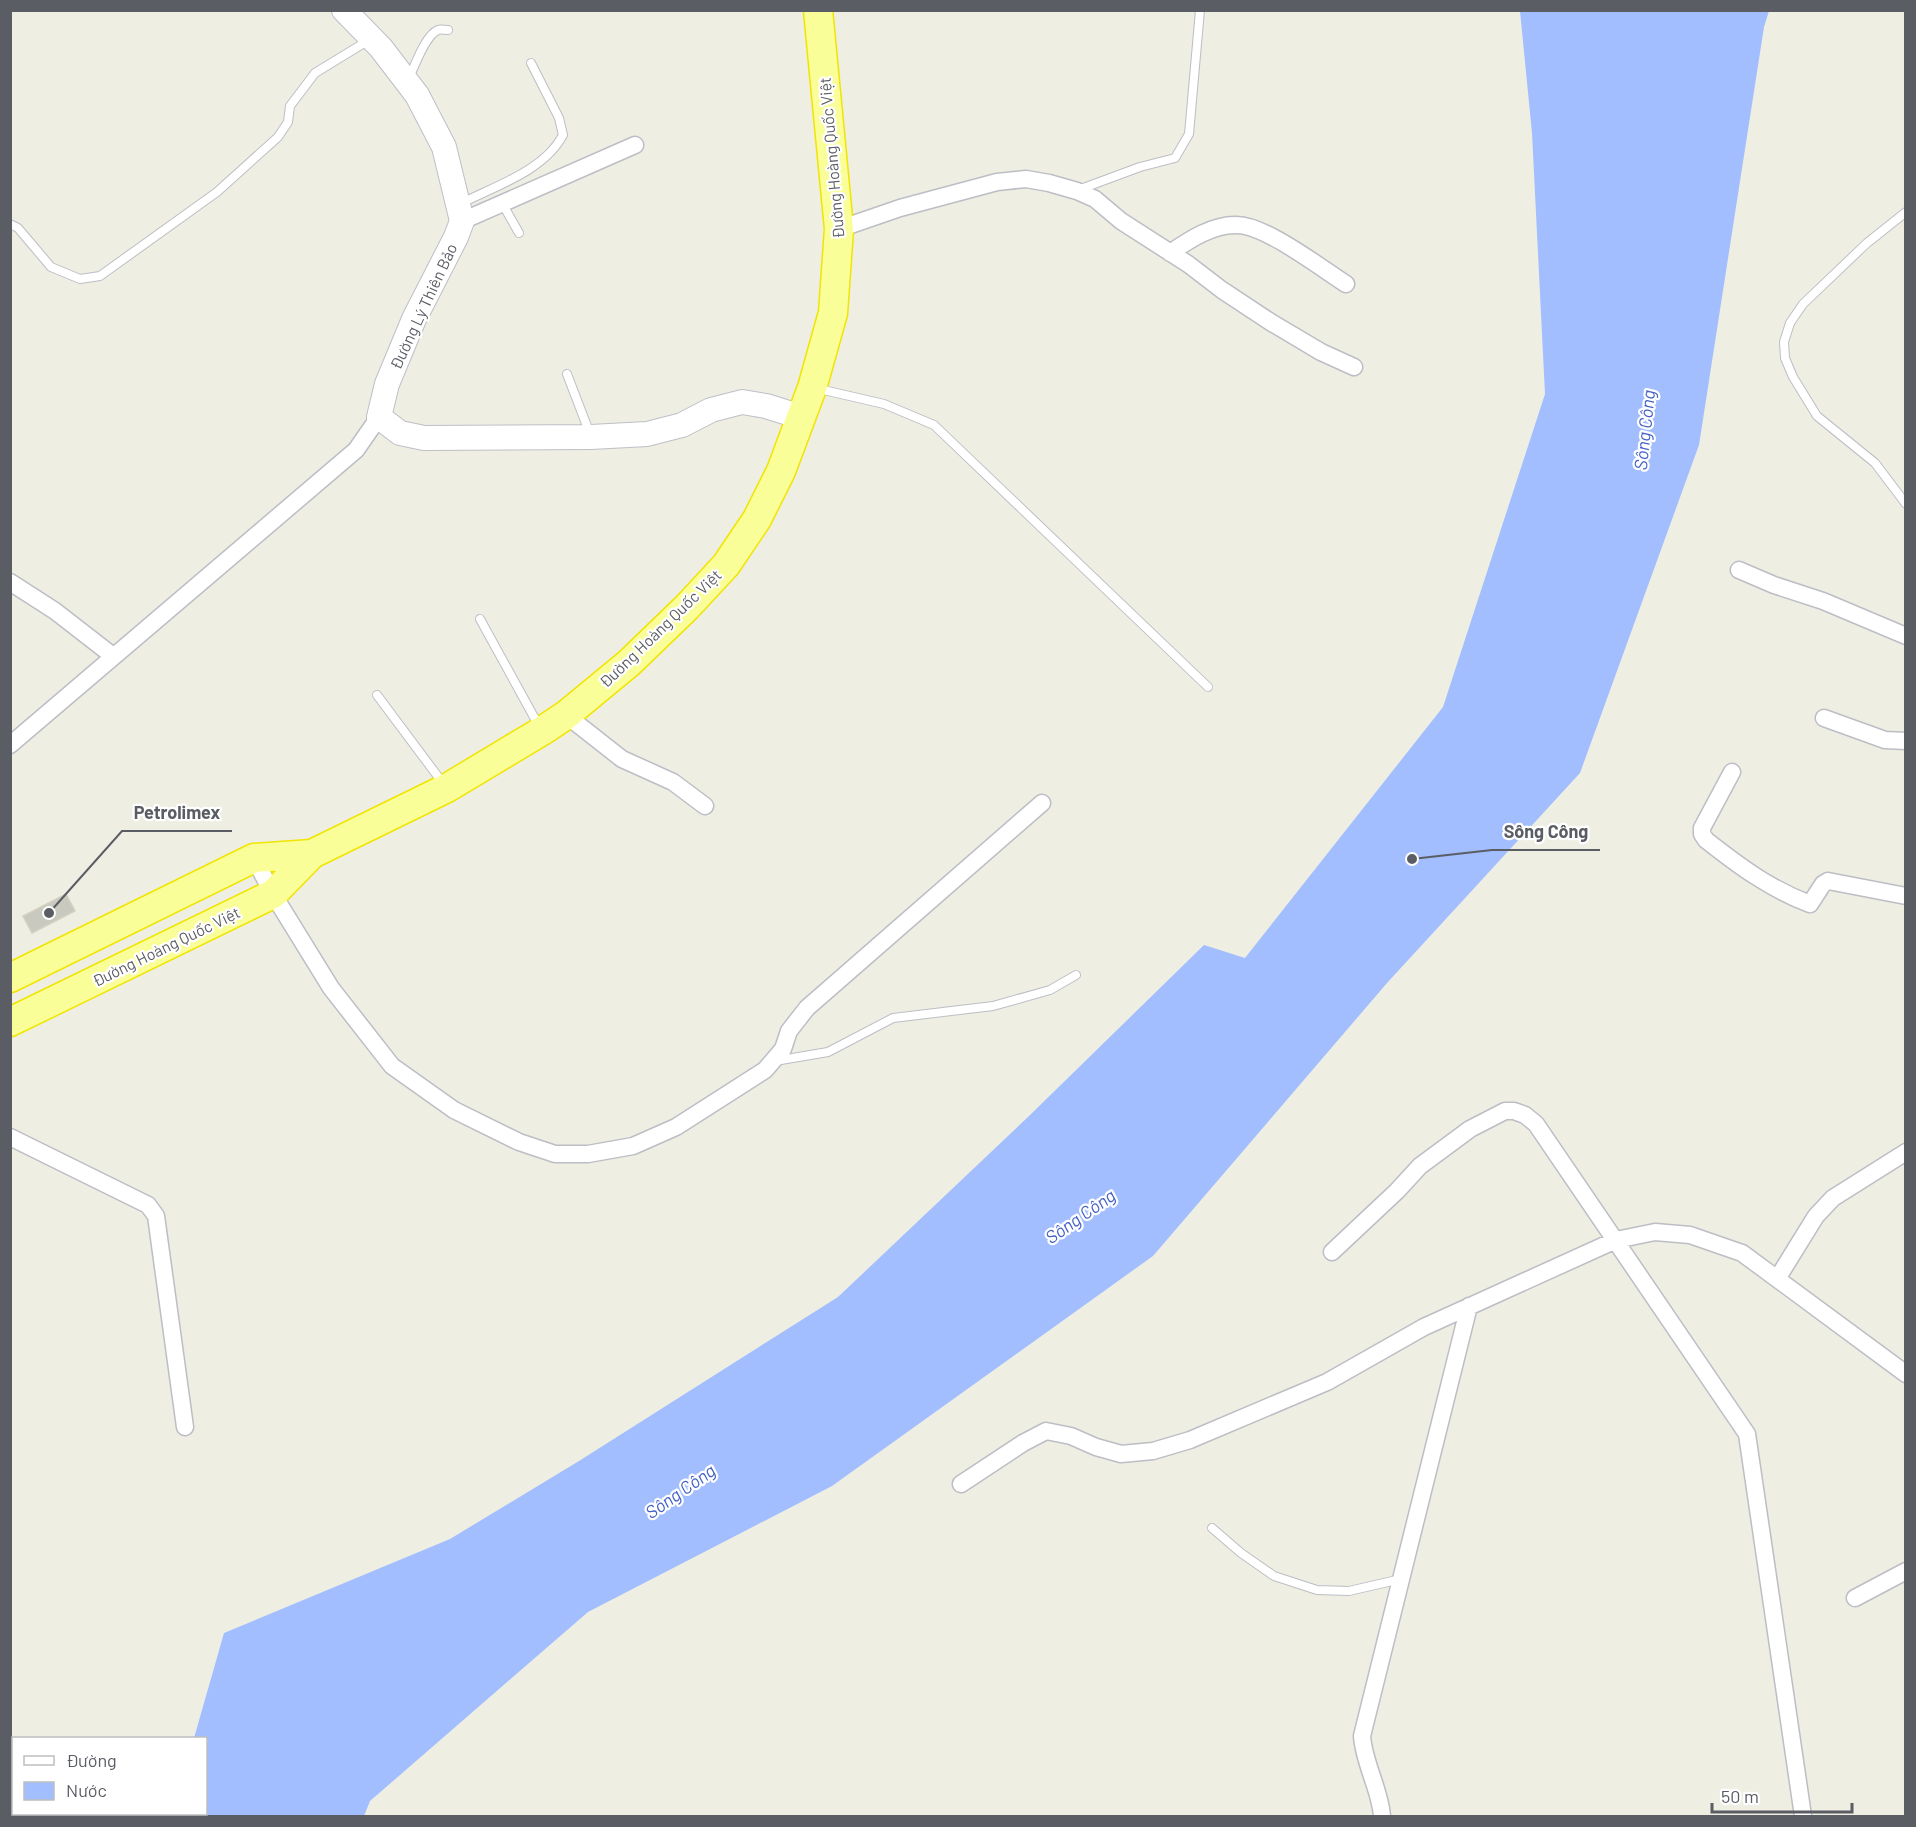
<svg xmlns="http://www.w3.org/2000/svg" width="1916" height="1827" font-family="Barlow,sans-serif">
	<style>
		.water { fill: #a2beff }
		.building { fill: #c9c9bf; stroke: #d3d2c1; stroke-width: 1.5 }
		.lines { fill: none; stroke-linecap: round; stroke-linejoin: round }
		.service-casing { stroke: #bdbec5; stroke-width: 10 }
		.minor-casing { stroke: #bdbec5; stroke-width: 19 }
		.secondary-casing { stroke: #bebfc7; stroke-width: 26 }
		.trunk-casing { stroke: #f1e500; stroke-width: 31 }
		.service { stroke: #fff; stroke-width: 8 }
		.minor { stroke: #fff; stroke-width: 16 }
		.secondary { stroke: #fff; stroke-width: 24 }
		.trunk { stroke: #fafe98; stroke-width: 28 }
		.labels { text-anchor: middle; dominant-baseline: central; stroke-width: 4.5; stroke-linejoin: round; paint-order: stroke }
		.street-label { font-size: 16px; fill: #5b5d64; stroke: #fff }
		.water-label { font-size: 18px; font-style: italic; fill: #4260c5; stroke: #fff }
		.leader { fill: none; stroke: #5b5d64; stroke-width: 2 }
		.callout-dot { fill: #5b5d64; stroke: #fff; stroke-width: 2 }
		.callout-label { font-size: 18px; text-anchor: middle; font-weight: bold; fill: #5b5d64; stroke: #fff; stroke-width: 4.5; stroke-linejoin: round; paint-order: stroke }
	</style>
	<rect width="100%" height="100%" fill="#eeeee3"/>
	<path class="water" d="M1520,11H1769L1764,27L1699,445L1580,773L1387,983L1153,1256L832,1486L588,1612L370,1801L364,1816H171L172,1814H206V1738H194L224,1633L450,1539L579,1461L838,1297L1028,1117L1204,945L1245,958L1443,707L1545,394L1532,133Z"/>
	<path class="building" d="M66,894L75,911L32,933L23,916Z"/>
	<g class="lines">
		<defs>
			<path id="service" d="M408,80C414,68 425,35 438,30C441,29 445,30 448,30
				M1078,190L1140,167L1175,158L1189,134L1200,10
				M502,203L519,233
				M460,204C495,186 544,171 563,135L559,118L531,63
				M1906,212L1867,243L1803,304L1790,323L1784,342L1785,358L1793,377L1817,416L1875,463L1906,504
				M10,224L18,228L51,267L80,279L100,276L217,192L278,137L288,122L290,106L315,73L369,40
				M567,374L590,434
				M815,388L884,404L934,425L1208,687
				M480,619L540,728
				M377,695L445,786
				M775,1061L828,1052L893,1018L993,1006L1050,990L1076,975
				M1212,1528L1241,1553L1274,1576L1317,1590L1349,1591L1401,1579"/>
			<path id="minor" d="M462,221L635,145
				M839,229L900,208L997,182L1026,179L1049,183L1077,191L1095,199L1121,221L1188,264L1222,290L1272,323L1321,352L1354,367
				M1170,253C1189,240 1213,224 1237,225C1265,225 1321,268 1346,284
				M1739,570L1774,585L1823,601L1906,636
				M10,582L55,611L113,656
				M566,715L622,759L673,782L705,806
				M1824,718L1885,740L1906,741
				M10,745L356,450L379,417
				M1732,772L1702,828V834L1706,840C1739,866 1770,889 1810,904L1823,884L1828,881L1906,896
				M254,858L273,894L331,988L392,1066L454,1110L519,1142L555,1154H588L633,1146L676,1127L765,1070L783,1049L789,1031L807,1008L1042,803
				M10,1137L148,1205L156,1216L185,1427
				M1332,1252L1397,1191L1420,1166L1470,1129L1505,1111H1514L1525,1115L1536,1124L1747,1434L1803,1816
				M1777,1279L1816,1216L1833,1198L1906,1152
				M961,1484L1023,1443L1046,1431L1071,1436L1096,1447L1121,1454L1153,1451L1190,1440L1327,1382L1424,1327L1616,1240L1655,1232L1690,1235L1742,1253L1906,1374
				M1855,1598L1906,1571
				M1382,1816C1380,1789 1364,1764 1362,1736L1469,1306"/>
			<path id="secondary" d="M344,10L381,48L417,95L444,147L462,221L456,237L414,319L387,384L379,417L400,433L424,438L591,437L647,434L682,425L711,410L742,402L766,406L801,417"/>
			<path id="trunk" d="M10,978L254,858L312,854
				M10,1022L273,894L312,854L447,788L542,731L566,715L629,663L687,607L726,565L757,519L781,471L812,388L833,313L839,229L818,10"/>
		</defs>
		<use href="#service" class="service-casing"/>
		<use href="#minor" class="minor-casing"/>
		<use href="#secondary" class="secondary-casing"/>
		<use href="#trunk" class="trunk-casing"/>
		<use href="#service" class="service"/>
		<use href="#minor" class="minor"/>
		<use href="#secondary" class="secondary"/>
		<use href="#trunk" class="trunk"/>
	</g>
	<g class="labels">
		<g class="street-label">
			<text transform="translate(831 158) rotate(-95)">Đường Hoàng Quốc Việt</text>
			<text transform="translate(423 306) rotate(-65)">Đường Lý Thiên Bảo</text>
			<text transform="translate(660 628) rotate(-44)">Đường Hoàng Quốc Việt</text>
			<text transform="translate(166 946) rotate(-26)">Đường Hoàng Quốc Việt</text>
		</g>
		<g class="water-label">
			<text transform="translate(1644 430) rotate(-84)">Sông Công</text>
			<text transform="translate(1080 1216) rotate(-35)">Sông Công</text>
			<text transform="translate(680 1491) rotate(-35)">Sông Công</text>
		</g>
	</g>
	<path class="leader" d="M49 913L122 831H232M1412 859L1492 850H1600"/>
	<g class="callout-dot">
		<circle cx="49" cy="913" r="6"/>
		<circle cx="1412" cy="859" r="6"/>
	</g>
	<g class="callout-label">
		<text x="177" y="819">Petrolimex</text>
		<text x="1546" y="838">Sông Công</text>
	</g>
	<rect width="1916" height="1827" fill="none" stroke="#5b5d64" stroke-width="24"/>
	<rect x="12" y="1737" width="195" height="78" fill="#ffffff" stroke="#bdbec1" stroke-width="1.5"/>
	<rect x="24" y="1756" width="30" height="9" fill="#ffffff" stroke="#bdbec1" stroke-width="1.5"/>
	<text x="66" y="1767" font-size="18" fill="#5b5d64">Đường</text>
	<rect x="24" y="1782" width="30" height="18" fill="#a2beff" stroke="#bdbec1" stroke-width="1.5"/>
	<text x="66" y="1797" font-size="18" fill="#5b5d64">Nước</text>
	<path d="M1712 1803v9h140v-9" fill="none" stroke="#5b5d64" stroke-width="3"/>
	<text x="1721" y="1803" font-size="18" fill="#5b5d64" stroke="#ffffff" stroke-width="4.5" paint-order="stroke">50 m</text>
</svg>
